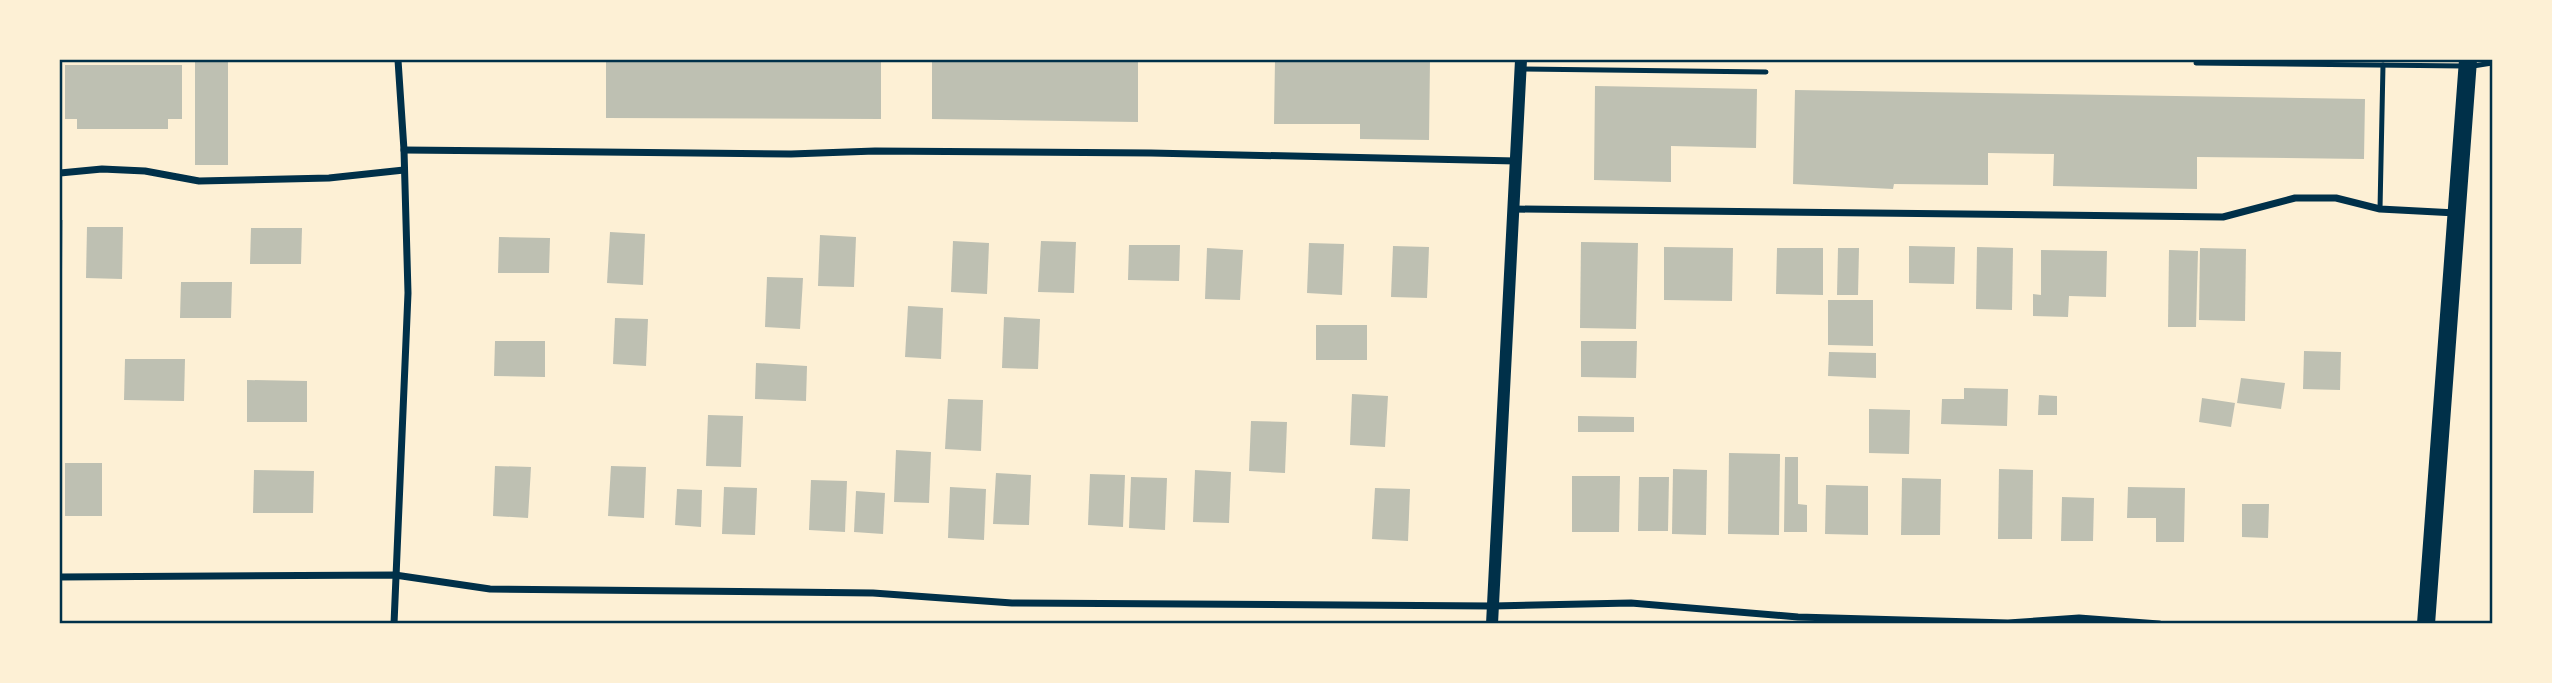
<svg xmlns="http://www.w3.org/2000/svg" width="2552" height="683" font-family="'Roboto Condensed',sans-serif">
<rect width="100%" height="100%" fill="#fdf0d5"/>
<!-- building -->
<g fill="#bec0b2">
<rect x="195" y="60" width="33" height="105"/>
<path d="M606,60H881V119L606,118Z"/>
<path d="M932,60H1138V122L932,119Z"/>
<path d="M1275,60H1430L1429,140L1360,139V124H1274Z"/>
<path d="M65,65H182V119H168V129H77V119H65Z"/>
<path d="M1595,86L1757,89L1756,148L1671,146V182L1594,180Z"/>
<path d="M1795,90L2365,99L2364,159L2197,157V189L2053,186L2054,154L1988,153V185L1894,184L1893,189L1793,184Z"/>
<path d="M60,220H63L62,271H60Z"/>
<path d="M87,227H123L122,279L86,278Z"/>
<path d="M251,228H302L301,264H250Z"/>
<path d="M610,232L645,234L643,285L607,283Z"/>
<path d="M820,235L856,237L854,287L818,286Z"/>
<path d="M499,237L550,238L549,273H498Z"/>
<path d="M953,241L989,243L987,294L951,292Z"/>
<path d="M1041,241L1076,242L1074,293L1038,292Z"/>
<path d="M1581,242L1638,243L1636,329L1580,328Z"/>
<path d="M1309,243L1344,244L1342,295L1307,293Z"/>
<path d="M1129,245H1180L1179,281L1128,280Z"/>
<path d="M1393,246L1429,247L1427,298L1391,297Z"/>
<path d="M1909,246L1955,247L1954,284L1909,283Z"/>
<path d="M1664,247L1733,248L1732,301L1664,300Z"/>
<path d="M1977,247L2013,248L2012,310L1976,309Z"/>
<path d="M1207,248L1243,250L1240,300L1205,299Z"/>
<path d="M1777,248H1823V295L1776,294Z"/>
<path d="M1838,248H1859L1858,295H1837Z"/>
<path d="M2200,248L2246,249L2245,321L2199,320Z"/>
<path d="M2041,250L2107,251L2106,297L2069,296L2068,317L2033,316V294L2041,295Z"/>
<path d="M2169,250L2198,251L2196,327H2168Z"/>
<path d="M767,277L803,278L800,329L765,327Z"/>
<path d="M181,282H232L231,318H180Z"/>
<path d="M1828,300H1873V346L1828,345Z"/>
<path d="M908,306L943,308L941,359L905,357Z"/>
<path d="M1004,317L1040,319L1038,369L1002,368Z"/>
<path d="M615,318L648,319L646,366L613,364Z"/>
<rect x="1316" y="325" width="51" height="35"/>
<path d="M495,341H545V377L494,376Z"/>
<path d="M1581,341H1637L1636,378L1581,377Z"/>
<path d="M2304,351L2341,352L2340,390L2303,389Z"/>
<path d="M1829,352L1876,353V378L1828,376Z"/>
<path d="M125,359H185L184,401L124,400Z"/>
<path d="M756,363L807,366L806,401L755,399Z"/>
<path d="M2241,378L2285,383L2281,409L2237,403Z"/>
<path d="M247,380L307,381V422H247Z"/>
<path d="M1964,388L2008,389L2007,426L1941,424L1942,399H1964Z"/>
<path d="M1352,394L1388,396L1385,447L1350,445Z"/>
<path d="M2039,395L2057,396V415H2038Z"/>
<path d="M2202,398L2235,403L2231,427L2199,422Z"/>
<path d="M948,399L983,400L981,451L945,449Z"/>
<path d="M1869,409L1910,410L1909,454L1869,453Z"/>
<path d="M708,415L743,416L741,467L706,466Z"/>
<path d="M1578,416L1634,417V432H1578Z"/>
<path d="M1251,421L1287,422L1285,473L1249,471Z"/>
<path d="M896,450L931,452L929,503L894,502Z"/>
<path d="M1729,453L1780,454L1779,535L1728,534Z"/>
<path d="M1785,457H1798V504L1807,505V532H1784Z"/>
<rect x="65" y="463" width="37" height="53"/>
<path d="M495,466L531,467L528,518L493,516Z"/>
<path d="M611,466L646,467L644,518L608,516Z"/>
<path d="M1673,469L1707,470L1706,535L1672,534Z"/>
<path d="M1999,469L2033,470L2032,539H1998Z"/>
<path d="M254,470L314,471L313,513H253Z"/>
<path d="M1195,470L1231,472L1229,523L1193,522Z"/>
<path d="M996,473L1031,475L1029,525L993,524Z"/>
<path d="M1090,474L1125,475L1123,527L1088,525Z"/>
<path d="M1572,476H1620L1619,532H1572Z"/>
<path d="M1131,477L1167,478L1165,530L1129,528Z"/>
<path d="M1639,477H1669L1668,531H1638Z"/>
<path d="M1902,478L1941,479L1940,535H1901Z"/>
<path d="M811,480L847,481L845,532L809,530Z"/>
<path d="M1826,485L1868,486V535L1825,534Z"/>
<path d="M724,487L757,488L755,535L722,534Z"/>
<path d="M950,487L986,489L984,540L948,538Z"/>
<path d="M2128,487L2185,488L2184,542H2156V518H2127Z"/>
<path d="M1375,488L1410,489L1408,541L1372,539Z"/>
<path d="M677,489L702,490L701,527L675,525Z"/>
<path d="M856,491L885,493L883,534L854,532Z"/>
<path d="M2062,497L2094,498L2093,541H2061Z"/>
<path d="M2242,504H2269L2268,538L2242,537Z"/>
</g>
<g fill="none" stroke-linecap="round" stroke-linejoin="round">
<!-- service -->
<g stroke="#003049" stroke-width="5">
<path d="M2196,63L2463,66"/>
<path d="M2473,66L2492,63"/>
<path d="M1521,69L1766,72"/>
<path d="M2380,209L2383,65"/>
</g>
<!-- minor -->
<g stroke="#003049" stroke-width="7">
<path d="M404,150L791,154L875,151L1151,153L1516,161"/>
<path d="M60,173L102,169L145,171L199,181L329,178L404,170"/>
<path d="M1513,209L2223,217L2295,198H2336L2380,209L2456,213"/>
<path d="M60,577L395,575L490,589L873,593L1012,603L1493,606L1631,603L1798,617L2008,623L2079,618L2159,624"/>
<path d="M394,624L408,293L404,150L398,60"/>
</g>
<!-- tertiary -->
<path stroke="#003049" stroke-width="12" d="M1492,624L1521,60"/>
<!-- primary -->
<path stroke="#003049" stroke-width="18" d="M2426,624L2468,60"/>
</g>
<!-- border -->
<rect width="2552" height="683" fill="none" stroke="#fdf0d5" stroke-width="122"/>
<rect x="61" y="61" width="2430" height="561" fill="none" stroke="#003049" stroke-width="2.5"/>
</svg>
